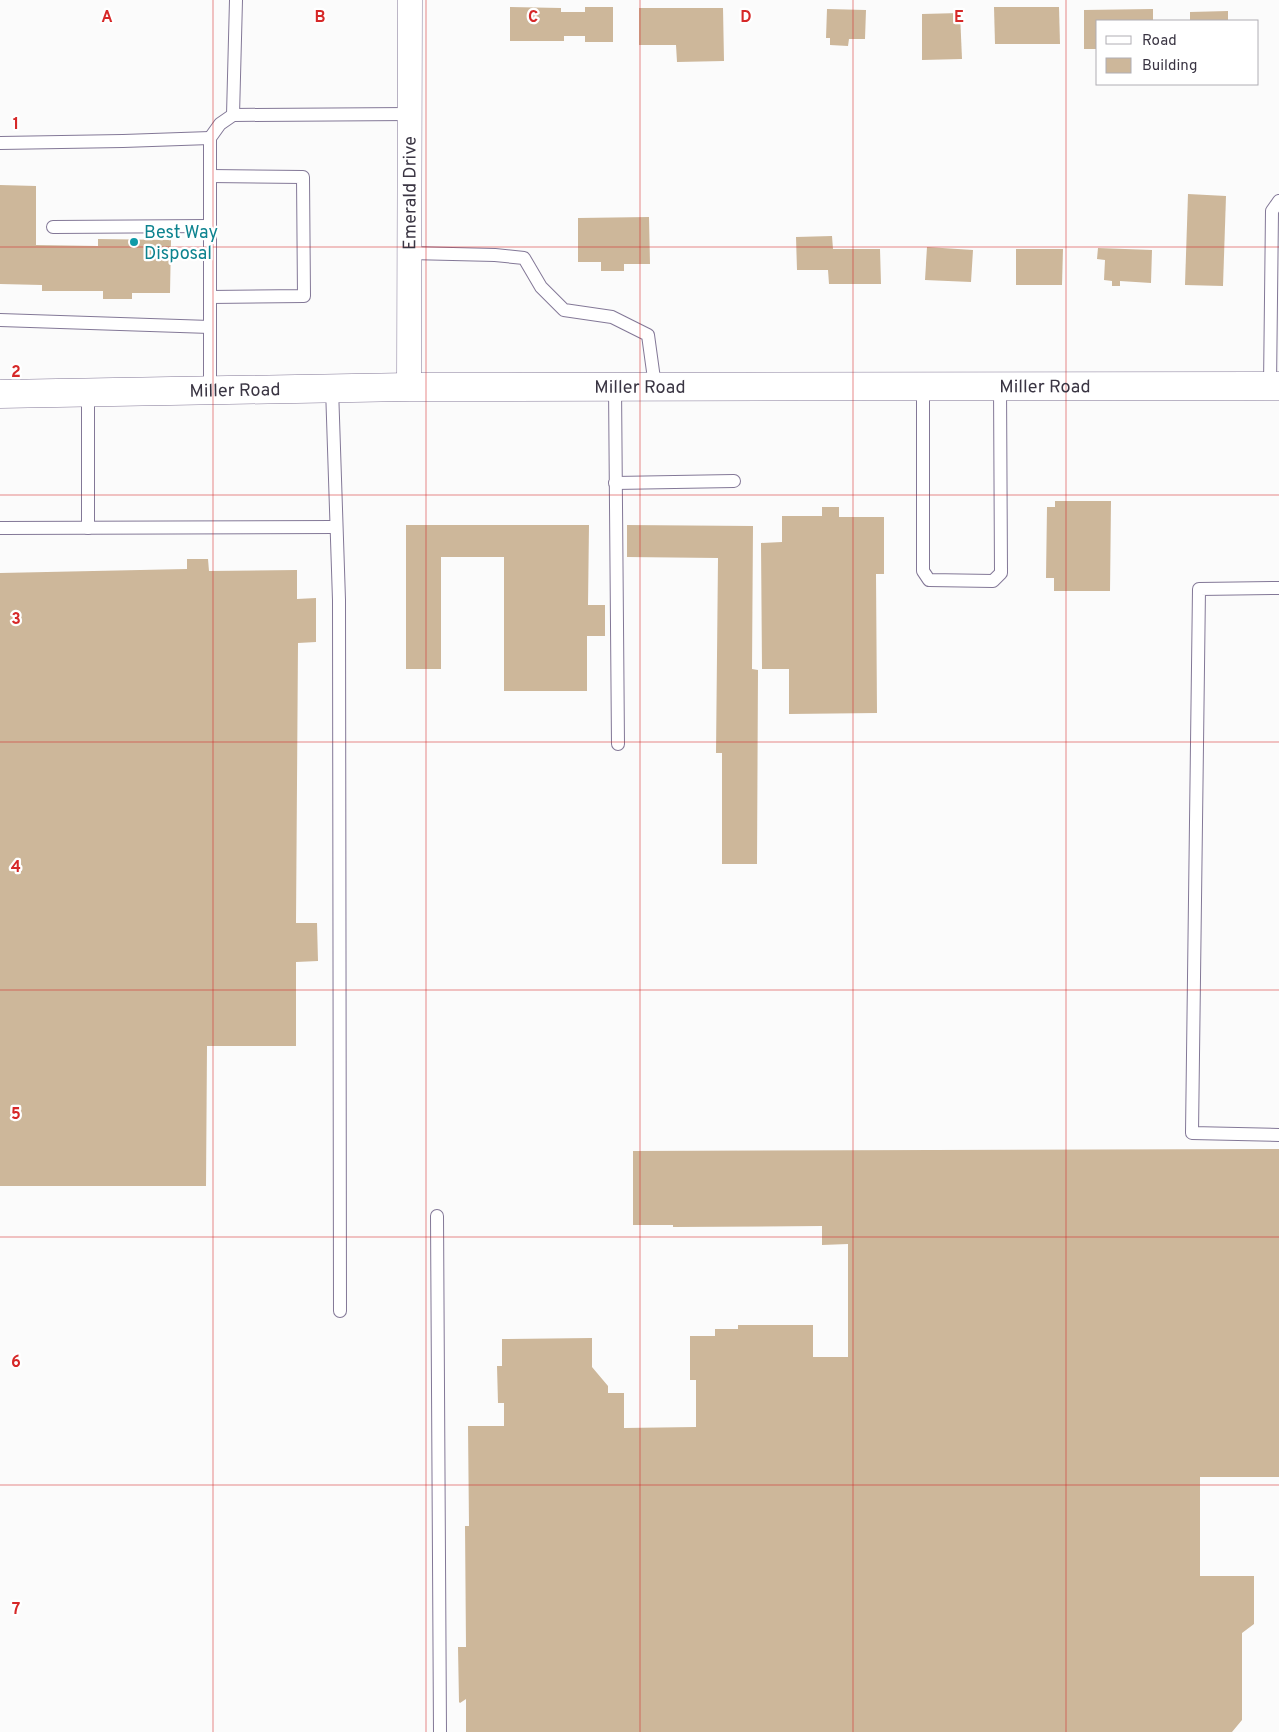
<svg xmlns="http://www.w3.org/2000/svg" width="1279" height="1732" font-family="Overpass,sans-serif">
<rect width="100%" height="100%" fill="#fbfbfb"/>
<!-- building -->
<g fill="#cdb79a">
<path d="M510,7L561,8V12H585V7H613V42H585V36H564V41H510Z"/>
<path d="M994,7H1059L1060,44H995Z"/>
<path d="M639,8H723L724,61L677,62L676,45H639Z"/>
<path d="M827,9L866,10L865,39H849L848,46L830,45V38H826Z"/>
<path d="M1153,9V21H1098V49H1084V10Z"/>
<path d="M1228,11V21H1190V12Z"/>
<path d="M960,13L962,59L922,60V14Z"/>
<path d="M0,185L36,186V245L98,246V239L171,240L170,293H132V299H103V291H42V285L0,284Z"/>
<path d="M1188,194L1226,196L1223,286L1185,285Z"/>
<path d="M649,217L650,264H624V271H601V262H578V218Z"/>
<path d="M832,236L833,249H880L881,284H829L828,270H797L796,237Z"/>
<path d="M927,247L973,250L971,282L925,280Z"/>
<path d="M1098,248L1152,250L1151,283L1120,281V286H1112V281L1104,280L1105,260L1097,259Z"/>
<path d="M1016,249H1063L1062,285H1016Z"/>
<path d="M1055,501H1111L1110,591H1054V578H1046L1047,507H1055Z"/>
<path d="M822,507H839V517H884V574H876L877,713L789,714V669H762L761,543L782,542V516H822Z"/>
<path d="M406,525H589L588,605H605V636H587V691H504V557H441V669H406Z"/>
<path d="M627,525L753,526L752,669L758,670L757,864H722V753H716L718,558L627,557Z"/>
<path d="M187,559H208L209,571L297,570V599L316,598V642L298,643L296,923H317L318,961L296,962V1046H207L206,1186H0V573L187,569Z"/>
<path d="M1279,1149V1477H1200V1576H1254V1624L1242,1633V1720L1232,1732H466V1699L460,1703L459,1702L458,1647H466L465,1526H469L468,1426H504V1403H498L497,1366H502V1339L592,1338V1367L608,1386V1393H624V1428L696,1427V1380H690V1336H715V1329H738V1325H813V1357H848V1244L822,1245V1226L673,1227V1225H633V1151Z"/>
</g>
<g fill="none" stroke-linecap="round" stroke-linejoin="round">
<defs>
<g id="lane">
<path d="M233,115L236,0"/>
<path d="M0,143L123,141L210,138"/>
<path d="M210,176L303,177L304,296L210,297"/>
<path d="M53,227L210,226"/>
<path d="M410,253L495,255L524,258L541,287L564,310L612,317L648,335L655,386"/>
<path d="M0,320L210,327"/>
<path d="M615,386L618,744"/>
<path d="M923,386V571L929,580L993,581L1001,573L1000,386"/>
<path d="M1270,386L1272,211L1279,201"/>
<path d="M332,388L339,600L340,1311"/>
<path d="M210,390V138L220,124L233,115L410,114"/>
<path d="M88,392V528"/>
<path d="M615,483L734,481"/>
<path d="M0,528L336,527"/>
<path d="M1279,588L1199,589L1192,1133L1279,1135"/>
<path d="M437,1216L440,1732"/>
</g>
<g id="street">
<path id="s1" d="M409,387L410,0"/>
</g>
<g id="secondary">
<path id="s2" d="M0,394L409,387L1279,386"/>
</g>
</defs>
<!-- lane casing -->
<use href="#lane" stroke="#837897" stroke-width="14"/>
<!-- street casing -->
<use href="#street" stroke="#837897" stroke-width="25"/>
<!-- secondary casing -->
<use href="#secondary" stroke="#837897" stroke-width="29"/>
<!-- lane -->
<use href="#lane" stroke="#fff" stroke-width="12"/>
<!-- street -->
<use href="#street" stroke="#fff" stroke-width="24"/>
<!-- secondary -->
<use href="#secondary" stroke="#fff" stroke-width="28"/>
</g>
<!-- grid -->
<path fill="none" stroke="#d62828" stroke-width="1" stroke-opacity="0.55" d="M213,0V1732M426,0V1732M640,0V1732M853,0V1732M1066,0V1732M0,247H1279M0,495H1279M0,742H1279M0,990H1279M0,1237H1279M0,1485H1279"/>
<!-- markers -->
<circle fill="#0f9aa8" stroke="#fff" stroke-width="2" cx="134" cy="242" r="5"/>
<g text-anchor="middle" stroke-width="4.5" stroke-linejoin="round" paint-order="stroke">
<!-- street labels -->
<g font-size="18" fill="#3a3543" stroke="#fff">
<text dy="6" stroke="none"><textPath href="#s1" startOffset="194">Emerald Drive</textPath></text>
<text dy="6" stroke="none"><textPath href="#s2" startOffset="640">Miller Road</textPath></text>
<text dy="6" stroke="none"><textPath href="#s2" startOffset="1045">Miller Road</textPath></text>
<text dy="6" stroke="none"><textPath href="#s2" startOffset="235">Miller Road</textPath></text>
</g>
<!-- culture labels -->
<g font-size="18" fill="#0d838f" stroke="#fff" text-anchor="start">
<text x="144" y="238">Best Way<tspan x="144" dy="21">Disposal</tspan></text>
</g>
</g>
<g font-size="16" text-anchor="middle" font-weight="bold" fill="#d62828" stroke="#fff" stroke-width="4.5" stroke-linejoin="round" paint-order="stroke">
<text x="107" y="22">A</text>
<text x="320" y="22">B</text>
<text x="533" y="22">C</text>
<text x="746" y="22">D</text>
<text x="959" y="22">E</text>
<text x="16" y="129">1</text>
<text x="16" y="377">2</text>
<text x="16" y="624">3</text>
<text x="16" y="872">4</text>
<text x="16" y="1119">5</text>
<text x="16" y="1367">6</text>
<text x="16" y="1614">7</text>
</g>
<!-- legend -->
<rect x="1096" y="20" width="162" height="65" fill="#ffffff" stroke="#b0aeb4"/>
<rect x="1106" y="36" width="25" height="8" fill="#ffffff" stroke="#b0aeb4"/>
<text x="1142" y="45" font-size="15" fill="#3a3543">Road</text>
<rect x="1106" y="58" width="25" height="15" fill="#cdb79a" stroke="#b0aeb4"/>
<text x="1142" y="70" font-size="15" fill="#3a3543">Building</text>
</svg>
